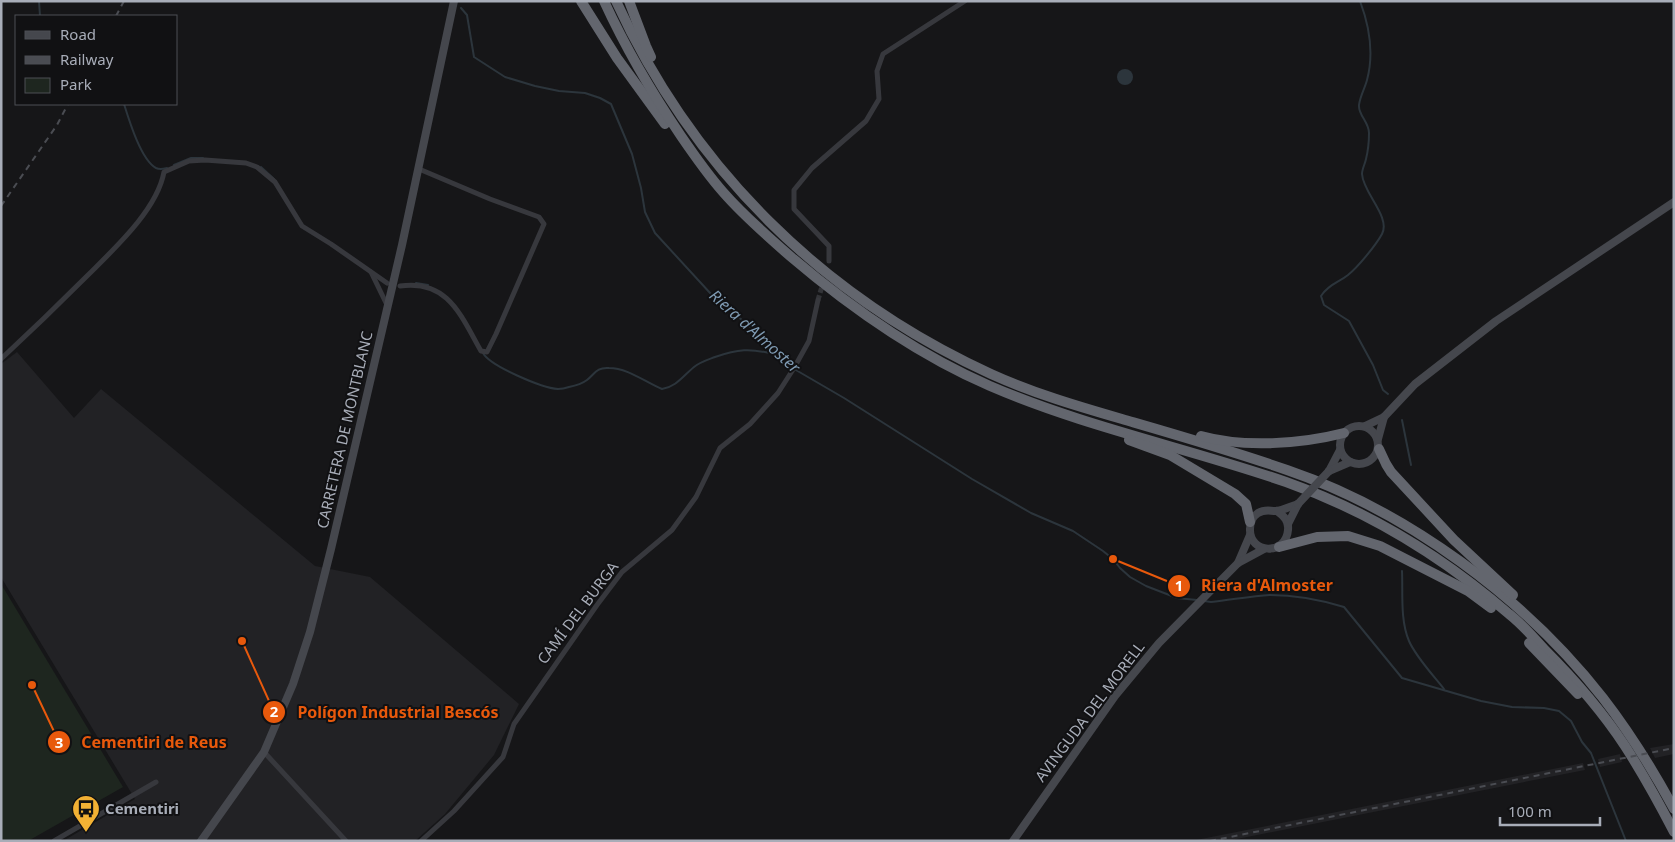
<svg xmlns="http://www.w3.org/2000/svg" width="1675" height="842" font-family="'Noto Sans',sans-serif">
<rect width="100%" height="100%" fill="#161618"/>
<!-- built -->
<g fill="#222225">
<path d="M17,352L74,418L101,389L315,566L370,577L519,704L494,755L445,814L415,841H63L135,799L1,577V364Z"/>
<path d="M1674,744V754L1655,758L1650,748Z"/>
<path d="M1620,754L1622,762L1600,767L1598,759Z"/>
<path d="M1583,763L1585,770L1227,841H1191Z"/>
</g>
<!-- green -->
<path fill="#1e261f" d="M1,584L123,787L28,841H1Z"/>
<!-- water -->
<circle fill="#2c353c" cx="1125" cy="77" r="8"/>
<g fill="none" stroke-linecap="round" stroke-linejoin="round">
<!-- stream -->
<g stroke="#2c353c" stroke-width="2">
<path d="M39,1L40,16"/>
<path d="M1360,1C1369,25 1374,54 1367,80C1365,88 1360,96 1359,105C1358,115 1369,122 1369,133C1369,142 1368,151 1366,159C1365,164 1362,169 1362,174C1363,193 1391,217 1382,234C1376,245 1358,267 1348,275C1338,283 1329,284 1321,296L1324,305L1349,321L1373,365L1383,390L1388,394"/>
<path d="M461,8L467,15L474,57L505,77L535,86L559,91L585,93L600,98L611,104L632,154L641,188L645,212L655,233L711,294L755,331L774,354L789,366L844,398L972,479L1031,513L1073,531L1103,551L1113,559L1120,568L1130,577L1146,586L1177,598L1197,600"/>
<path d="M124,104C129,120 141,160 156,168C160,170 163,169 167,168"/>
<path d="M174,165L191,158H203"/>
<path d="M261,167L274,179"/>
<path d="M416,283L428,285"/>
<path d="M483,353C490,366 542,388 558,389C561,389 566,388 569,387C574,386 583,383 587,380C595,374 596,367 609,368C628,368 645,382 662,389C676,387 683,376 694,367C700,362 707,360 715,357C738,349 750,348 773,354"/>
<path d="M1402,420L1411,465"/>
<path d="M1402,571C1403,593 1400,620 1409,641C1416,657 1433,675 1444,689"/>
<path d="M1204,601L1211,602C1231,600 1251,596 1270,595C1294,595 1321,600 1344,607L1402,678L1481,701L1512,707L1544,708L1559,711L1571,721L1582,742L1591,753L1626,841"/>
</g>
<!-- street-tunnel -->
<path stroke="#333438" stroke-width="5" stroke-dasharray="5 2.5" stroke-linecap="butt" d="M818,300L823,283"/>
<!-- street -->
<g stroke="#37383d" stroke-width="5">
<path d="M829,261V246L794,209V190L812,168L866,121L879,99L877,71L883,54L965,1"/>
<path d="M371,272L388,307"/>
<path d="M400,286C448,279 461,316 481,351L487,352L496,334L544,224L539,217L490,199L419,169"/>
<path d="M1,359C30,332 59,304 87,276C114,249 157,210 164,172L189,161L205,160L246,163L257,167L275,182L302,226L331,244L387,283"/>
<path d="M264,752L346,841"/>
<path d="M54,841L156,782"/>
<path d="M421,841L454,811L503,757L514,724L597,605L622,572L672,530L696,497L720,448L750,424L778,393L794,368L809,341L818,300"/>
</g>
<!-- secondary -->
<g stroke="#45474d" stroke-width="8">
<circle cx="1359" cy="445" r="19"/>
<path d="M1365,426L1384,417L1415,384L1496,321L1674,202"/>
<path d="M1378,439L1384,417"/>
<path d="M1329,471L1340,450"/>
<path d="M1329,471L1350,462"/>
<path d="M1277,511C1284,516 1289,521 1288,530C1286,556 1249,554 1250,529C1250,522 1252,517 1258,513C1265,509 1269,511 1276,511C1283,510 1291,506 1298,504"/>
<path d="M1288,524L1298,504"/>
<path d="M1238,563L1250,535"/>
<path d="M201,841L264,752L293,684L310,632L331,549L402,245L454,1"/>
<path d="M1013,841L1115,696L1159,643L1238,563L1264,549"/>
</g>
<!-- highway -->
<g stroke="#63666e" stroke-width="10">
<path d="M581,1L617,58L665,124"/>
<path d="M604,1C626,49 652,93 681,136C694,155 708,175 723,192C743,215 767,236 790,256C851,308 916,354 990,386C1085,427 1188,448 1286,482C1368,511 1443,557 1509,614C1522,624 1533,637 1544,649C1574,679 1602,711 1625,746C1643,774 1659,803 1674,832"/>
<path d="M616,1C693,169 823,297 991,374C1033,393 1077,406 1122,419C1177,435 1233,451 1287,470C1407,511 1525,598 1603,698C1630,733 1653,770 1674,809"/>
<path d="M629,1L646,46L651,57"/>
<path d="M1201,436C1244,448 1301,444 1344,433"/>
<path d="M1129,440L1170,455L1235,494L1246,504L1250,522"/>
<path d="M1379,449L1386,464L1391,472L1454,540L1513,595"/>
<path d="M1279,547L1317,537L1348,536L1380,546L1468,591L1491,608"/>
<path d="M1529,643L1578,694"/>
</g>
<!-- rail -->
<g stroke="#4a4c52" stroke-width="2" stroke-dasharray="6 5" stroke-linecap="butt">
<path d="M116,16L124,1"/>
<path d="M1,206L57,125L68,104"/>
<path d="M1210,841L1674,748"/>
</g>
<!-- secondary-bridge -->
<path stroke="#45474d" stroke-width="8" d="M1298,504L1329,471"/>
</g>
<!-- icons -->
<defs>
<symbol id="bus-pin" viewBox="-11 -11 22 30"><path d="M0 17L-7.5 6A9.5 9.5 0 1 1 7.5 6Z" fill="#f2b134" stroke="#111113"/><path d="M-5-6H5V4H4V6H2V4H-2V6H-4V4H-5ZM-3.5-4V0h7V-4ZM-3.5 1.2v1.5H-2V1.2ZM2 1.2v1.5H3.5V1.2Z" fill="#111"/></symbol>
</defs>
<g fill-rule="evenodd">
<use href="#bus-pin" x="70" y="793" width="32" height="43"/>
</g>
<g text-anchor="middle" stroke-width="4" stroke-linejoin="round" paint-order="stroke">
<!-- street labels -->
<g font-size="15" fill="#a8adb8" stroke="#111113">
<text transform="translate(345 430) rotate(-77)" y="5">CARRETERA DE MONTBLANC</text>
<text transform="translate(578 613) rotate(-53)" y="5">CAMÍ DEL BURGA</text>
<text transform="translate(1090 712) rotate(-53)" y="5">AVINGUDA DEL MORELL</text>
</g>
<!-- poi labels -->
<g font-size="15" font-weight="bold" fill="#a8adb8" stroke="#111113" text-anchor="start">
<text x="105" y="814">Cementiri</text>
</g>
<!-- water labels -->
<g font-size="16" font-style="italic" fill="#7f9bb3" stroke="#111113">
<text transform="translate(755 331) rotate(42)" y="6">Riera d'Almoster</text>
</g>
</g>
<!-- callouts -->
<path fill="none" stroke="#e8590c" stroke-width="2" d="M1113 559L1179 586M242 641L274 712M32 685L59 742"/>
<g fill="#e8590c" stroke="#111113" stroke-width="2">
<circle cx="1113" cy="559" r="5"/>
<circle cx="242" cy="641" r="5"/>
<circle cx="32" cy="685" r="5"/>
<circle cx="1179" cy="586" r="12"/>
<circle cx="274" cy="712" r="12"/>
<circle cx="59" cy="742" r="12"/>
</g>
<g font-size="15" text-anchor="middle" font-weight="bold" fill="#fff">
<text x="1179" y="591">1</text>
<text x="274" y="717">2</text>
<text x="59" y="748">3</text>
</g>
<g font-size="16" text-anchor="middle" font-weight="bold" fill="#e8590c" stroke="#111113" stroke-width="4" stroke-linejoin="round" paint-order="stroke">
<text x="1267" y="591">Riera d'Almoster</text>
<text x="398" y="718">Polígon Industrial Bescós</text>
<text x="154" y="748">Cementiri de Reus</text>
</g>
<!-- border -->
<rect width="1675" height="842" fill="none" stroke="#a8adb8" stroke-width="5"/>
<!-- legend -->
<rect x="15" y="15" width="162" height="90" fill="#111113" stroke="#4d4f55"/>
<rect x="25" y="31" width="25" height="8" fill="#45474d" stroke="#4d4f55"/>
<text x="60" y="40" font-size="15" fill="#a8adb8">Road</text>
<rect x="25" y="56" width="25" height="8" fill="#4a4c52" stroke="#4d4f55"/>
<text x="60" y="65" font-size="15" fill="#a8adb8">Railway</text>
<rect x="25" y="78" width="25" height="15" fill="#1e261f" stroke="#4d4f55"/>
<text x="60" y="90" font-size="15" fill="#a8adb8">Park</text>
<!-- scale -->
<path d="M1500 817v8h100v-8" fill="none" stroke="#a8adb8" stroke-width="2.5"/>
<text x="1508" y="817" font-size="15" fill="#a8adb8" stroke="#111113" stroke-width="4" paint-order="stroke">100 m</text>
</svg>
